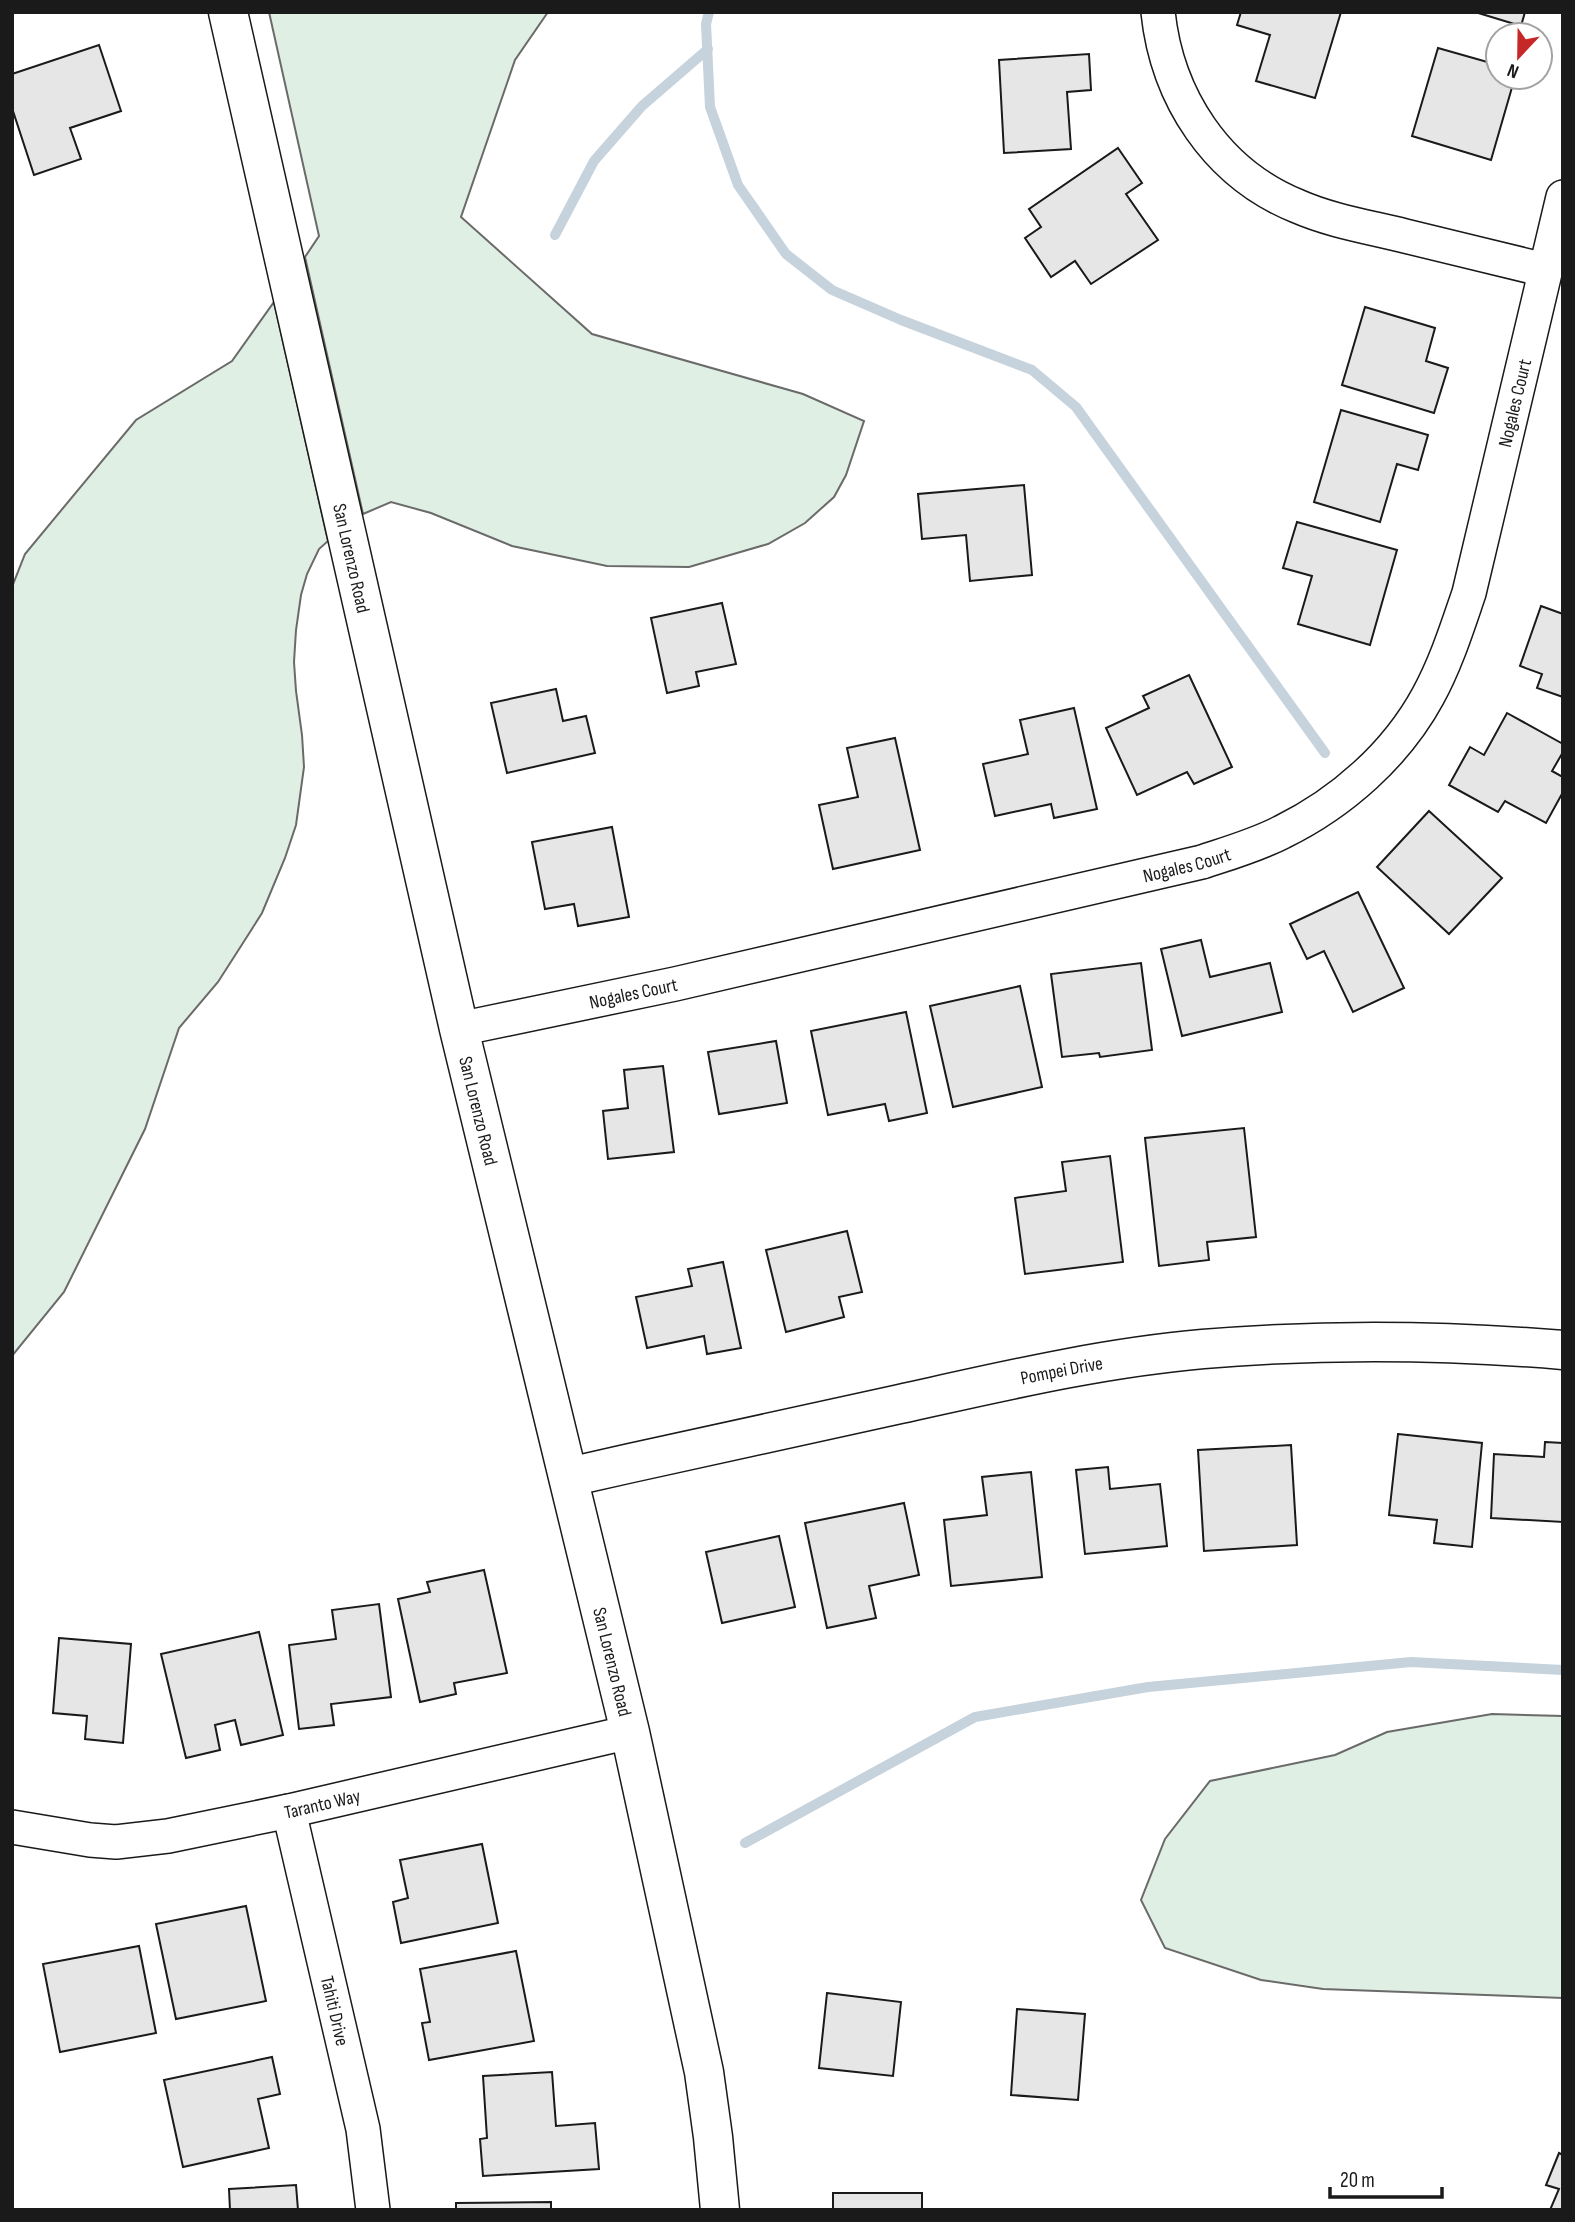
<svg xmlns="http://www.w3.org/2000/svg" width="1575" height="2222" font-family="'Sofia Sans Condensed',sans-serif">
<rect width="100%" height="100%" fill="#fff"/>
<!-- green -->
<g fill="#e0efe3" stroke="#6a6a6a" stroke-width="2">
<path d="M269,12H548L515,60L461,217L592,334L803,394L864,421L846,475L834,497L805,523L768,544L689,567L607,566L512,546L431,513L391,502L363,514L305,257L319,236Z"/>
<path d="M274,302L328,541L319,549L307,574L301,595L296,630L294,662L296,691L302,735L304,767L296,825L285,858L262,913L250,932L218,982L179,1028L145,1129L64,1292L12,1356V587L25,554L136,420L232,361Z"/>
<path d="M1492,1714L1563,1716V1998L1323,1989L1261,1980L1165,1948L1141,1900L1165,1839L1210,1781L1335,1755L1387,1732Z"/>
</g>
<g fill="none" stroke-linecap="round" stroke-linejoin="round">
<!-- stream -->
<g stroke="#c6d2dc" stroke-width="10">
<path d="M709,12L706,24L710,107L738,185L786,254L832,290L901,320L1032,370L1076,407L1325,753"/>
<path d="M555,235L594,161L642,106L708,49"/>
<path d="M745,1843L975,1717L1148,1687L1411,1662L1563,1670"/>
</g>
</g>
<!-- building -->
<g fill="#e6e6e6" stroke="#1a1a1a" stroke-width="2">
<path d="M1241,12H1341L1315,98L1256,81L1270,35L1237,25Z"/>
<path d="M1475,12H1525L1521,26Z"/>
<path d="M99,45L121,111L70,128L81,159L34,175L12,108V74Z"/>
<path d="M1438,48L1498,65V77H1515L1491,160L1412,136Z"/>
<path d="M1089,54L1091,90L1067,92L1071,149L1004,153L999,60Z"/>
<path d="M1118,148L1142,183L1126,194L1158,240L1091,284L1075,261L1051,277L1025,238L1041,227L1029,209Z"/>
<path d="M1365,307L1435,328L1426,361L1448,368L1434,413L1342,385Z"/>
<path d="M1341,410L1428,435L1418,470L1397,464L1380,522L1314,502Z"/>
<path d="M1024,485L1032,575L970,581L966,535L922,539L918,494Z"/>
<path d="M1297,522L1397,550L1370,645L1298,624L1312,576L1283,568Z"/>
<path d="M722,603L736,664L696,672L699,686L667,693L651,618Z"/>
<path d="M1541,606L1563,614V697L1537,688L1542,674L1520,666Z"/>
<path d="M1189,675L1232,767L1194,784L1187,772L1137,795L1106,728L1149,708L1143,696Z"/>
<path d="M556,689L563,721L586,716L595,753L507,773L491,703Z"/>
<path d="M1074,708L1097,809L1054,818L1051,804L995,816L983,764L1028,754L1020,720Z"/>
<path d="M1507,713L1563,744V752L1552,771L1563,777V792L1546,823L1505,801L1498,812L1449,785L1470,747L1484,755Z"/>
<path d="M895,738L920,850L833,869L819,805L858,797L847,748Z"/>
<path d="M1429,811L1502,878L1449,934L1377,867Z"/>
<path d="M612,827L629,917L578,926L574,904L545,909L532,842Z"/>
<path d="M1358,892L1404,988L1353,1012L1324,951L1307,959L1290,924Z"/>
<path d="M1201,940L1210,977L1270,963L1282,1012L1182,1036L1161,949Z"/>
<path d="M1141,963L1152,1050L1100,1057L1099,1053L1062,1057L1051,974Z"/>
<path d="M1020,986L1042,1087L953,1107L930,1006Z"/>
<path d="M906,1012L927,1113L889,1121L885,1104L828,1115L811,1031Z"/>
<path d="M776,1041L787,1103L719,1114L708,1052Z"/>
<path d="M663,1066L674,1152L608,1159L603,1111L628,1108L624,1070Z"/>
<path d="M1244,1128L1256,1237L1207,1242L1209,1260L1159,1266L1145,1138Z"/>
<path d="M1110,1156L1123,1262L1025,1274L1015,1198L1066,1191L1062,1162Z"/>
<path d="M847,1231L862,1292L839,1297L844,1317L786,1332L766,1250Z"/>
<path d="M723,1262L741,1348L707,1354L704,1336L647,1348L636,1297L692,1286L688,1269Z"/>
<path d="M1398,1434L1482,1443L1472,1547L1434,1543L1437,1520L1389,1515Z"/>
<path d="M1545,1442L1563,1443V1522L1491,1518L1494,1454L1544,1457Z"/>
<path d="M1291,1445L1297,1545L1204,1551L1198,1450Z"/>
<path d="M1108,1467L1110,1489L1160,1484L1167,1546L1085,1554L1076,1470Z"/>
<path d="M1031,1472L1042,1577L951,1586L944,1520L987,1515L982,1477Z"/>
<path d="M904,1503L919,1575L869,1586L876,1618L827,1628L805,1523Z"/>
<path d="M779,1536L795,1607L722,1623L706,1552Z"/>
<path d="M484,1570L507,1673L454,1683L456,1694L420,1702L398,1599L430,1592L427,1582Z"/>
<path d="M379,1604L391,1697L331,1704L334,1725L299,1729L289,1645L336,1639L332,1610Z"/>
<path d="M259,1632L283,1735L241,1745L235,1720L215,1725L220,1750L186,1758L161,1654Z"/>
<path d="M59,1638L131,1644L123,1743L85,1739L87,1716L53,1713Z"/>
<path d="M482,1844L498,1923L401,1943L393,1902L408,1898L400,1860Z"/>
<path d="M246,1906L266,2001L176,2019L156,1924Z"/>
<path d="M139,1946L156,2033L60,2052L43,1964Z"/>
<path d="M516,1951L534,2041L429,2060L422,2023L430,2022L420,1969Z"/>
<path d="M827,1993L901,2002L893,2076L819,2068Z"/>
<path d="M1017,2009L1085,2014L1078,2100L1011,2095Z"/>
<path d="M272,2057L280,2094L258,2099L269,2148L183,2167L164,2080Z"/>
<path d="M552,2072L556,2126L595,2123L599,2169L483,2176L480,2139L487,2138L483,2076Z"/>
<path d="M1559,2153L1563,2155V2210H1550L1559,2189L1546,2185Z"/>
<path d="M296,2185L298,2210H230L229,2189Z"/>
<rect x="833" y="2193" width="89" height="17"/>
<path d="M551,2202V2210H456V2203Z"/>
</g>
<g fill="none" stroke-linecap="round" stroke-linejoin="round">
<defs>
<g id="street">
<path d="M1158,12C1167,97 1216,173 1297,206C1331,221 1369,227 1405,236C1452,247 1498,259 1545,270"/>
<path id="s1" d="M459,1029L675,984L1202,862C1229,853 1257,845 1282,832C1341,803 1396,755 1428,696C1446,663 1457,628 1469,593L1563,197"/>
<path id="s2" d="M289,1811L363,2129L373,2210"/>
<path id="s3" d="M12,1827L90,1840L116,1842L168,1836L289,1811L630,1732"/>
</g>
<g id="secondary">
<path id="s4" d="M228,12L459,1029L630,1732L704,2072L713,2137L720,2210"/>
<path id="s5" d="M569,1477C679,1452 789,1428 900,1404C1000,1382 1100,1358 1203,1349C1322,1339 1443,1340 1563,1350"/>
</g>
</defs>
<!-- street casing -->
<use href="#street" stroke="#1a1a1a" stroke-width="36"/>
<!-- secondary casing -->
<use href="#secondary" stroke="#1a1a1a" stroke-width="41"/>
<!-- street -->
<use href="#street" stroke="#fff" stroke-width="33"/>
<!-- secondary -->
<use href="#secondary" stroke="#fff" stroke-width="38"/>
</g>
<g text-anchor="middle" stroke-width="5" stroke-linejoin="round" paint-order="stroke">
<!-- street labels -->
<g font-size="19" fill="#1a1a1a" stroke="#fff">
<text dy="7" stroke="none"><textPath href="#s1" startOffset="1356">Nogales Court</textPath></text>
<text dy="7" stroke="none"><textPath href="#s4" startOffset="560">San Lorenzo Road</textPath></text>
<text dy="7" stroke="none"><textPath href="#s1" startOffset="746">Nogales Court</textPath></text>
<text dy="7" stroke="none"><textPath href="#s1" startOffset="178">Nogales Court</textPath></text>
<text dy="7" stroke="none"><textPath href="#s4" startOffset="1127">San Lorenzo Road</textPath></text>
<text dy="7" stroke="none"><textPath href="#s5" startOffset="504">Pompei Drive</textPath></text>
<text dy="7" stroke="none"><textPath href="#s4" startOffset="1694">San Lorenzo Road</textPath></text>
<text dy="7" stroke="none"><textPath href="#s3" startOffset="315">Taranto Way</textPath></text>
<text dy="7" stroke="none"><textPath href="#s2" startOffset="205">Tahiti Drive</textPath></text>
</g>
</g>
<!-- border -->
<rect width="1575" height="2222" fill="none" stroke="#1a1a1a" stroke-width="28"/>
<!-- north arrow -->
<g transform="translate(1519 56) rotate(202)"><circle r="33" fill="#ffffff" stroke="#a3a3a3" stroke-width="2"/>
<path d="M0-5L12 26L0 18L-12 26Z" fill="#c62828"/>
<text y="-10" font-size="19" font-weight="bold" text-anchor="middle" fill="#1a1a1a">N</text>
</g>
<!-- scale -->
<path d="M1330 2187v10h112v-10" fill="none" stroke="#1a1a1a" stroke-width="3.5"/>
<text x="1340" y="2187" font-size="21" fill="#1a1a1a" stroke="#ffffff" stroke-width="5" paint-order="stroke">20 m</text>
</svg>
